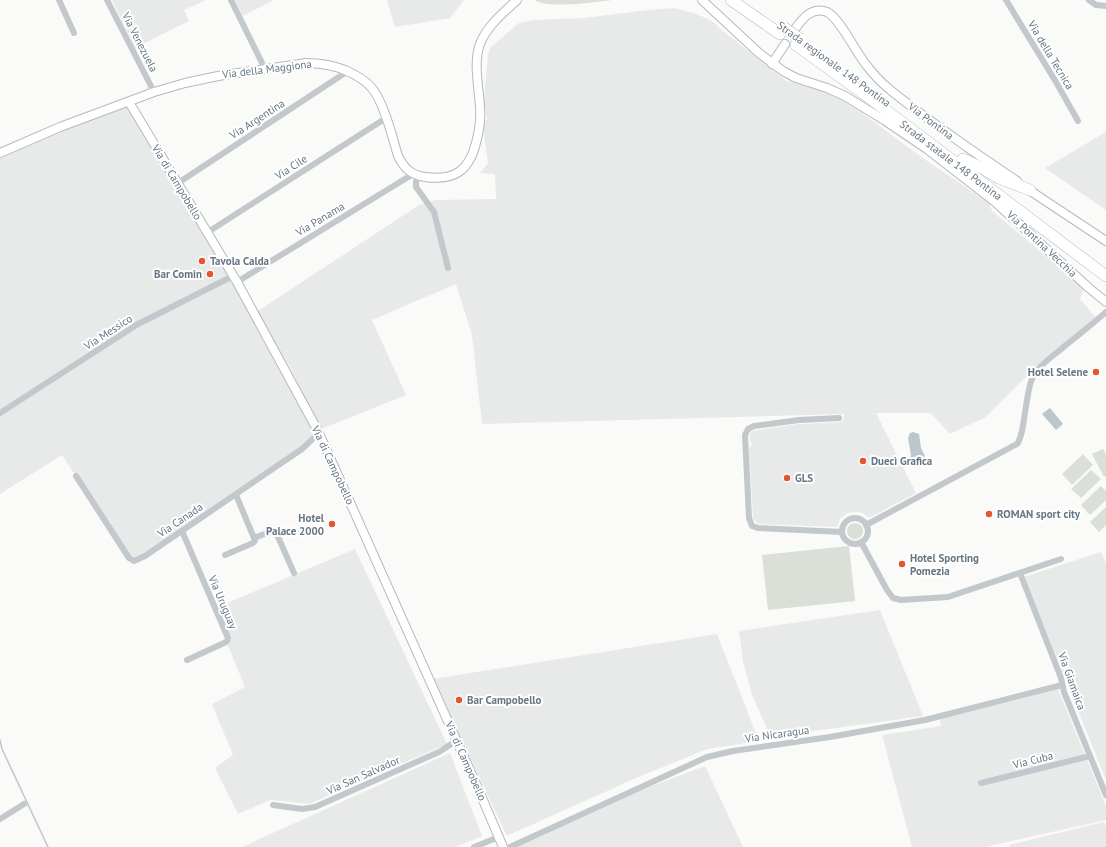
<svg xmlns="http://www.w3.org/2000/svg" width="1106" height="847" font-family="'PT Sans',sans-serif">
<rect width="100%" height="100%" fill="#fafaf8"/>
<!-- built -->
<g fill="#e8e9e9">
<path d="M112,0H206L184,10L189,21L135,48Z"/>
<path d="M235,0H274L243,16Z"/>
<path d="M387,0H464L450,18L395,27Z"/>
<path d="M674,8L697,14L715,23L718,27L785,80L834,95L862,113L920,156L989,203L992,211L1083,287V292L1080,299L1095,317L1028,375L986,417L950,434L931,413H876L916,493L869,518L864,514L859,512L847,513L840,519L837,527L758,524L753,519L749,449L752,445L749,436L752,431L798,424L843,422L844,414L482,424L472,335L456,284L372,320L406,395L319,430L291,369L255,313L419,205L436,200L496,199L495,174L480,173L488,163L482,121L487,120L484,100L488,54L491,47L519,23L534,20L584,18L648,10Z"/>
<path d="M129,102L319,433L314,439L145,556L131,560L62,455L0,494V153Z"/>
<path d="M1106,132V210L1045,168Z"/>
<path d="M355,549L447,744L309,804L270,800L238,814L215,768L233,755L212,704L245,687L213,609Z"/>
<path d="M1101,552L1106,563V780L1024,577Z"/>
<path d="M880,610L923,716L771,737L752,695L743,662L739,631Z"/>
<path d="M717,634L759,741L707,749L636,778L507,836L432,679Z"/>
<path d="M1058,689L1106,806V820L985,847H912L882,735L941,726L940,719Z"/>
<path d="M450,753L482,836L456,847H242Z"/>
<path d="M705,766L743,847H517L639,791Z"/>
<path d="M1104,822L1106,827V847H1011L1009,845Z"/>
</g>
<!-- green -->
<g fill="#dadfd7">
<path d="M535,0H612C598,2 545,9 535,0Z"/>
<path d="M1103,449L1106,454V476L1104,477L1092,454Z"/>
<path d="M1083,454L1093,465L1072,485L1062,474Z"/>
<path d="M1091,470L1101,479L1081,498L1071,489Z"/>
<path d="M1101,486L1106,491V500L1090,515L1081,505Z"/>
<path d="M1106,507V525L1099,532L1090,522Z"/>
<circle cx="855" cy="531" r="8"/>
<path d="M849,546L855,601L768,610L762,555Z"/>
</g>
<!-- water -->
<g fill="#bbc7cb">
<path d="M1050,408L1063,424L1056,430L1042,414Z"/>
<path d="M913,432L919,434L921,448L925,456L922,460L910,461L907,458H910L911,455L908,438L910,433Z"/>
</g>
<g fill="none" stroke-linecap="round" stroke-linejoin="round">
<!-- stream -->
<path stroke="#bbc7cb" stroke-width="1.5" d="M0,740L2,749L48,847"/>
<defs>
<g id="secondary">
<path d="M702,0L759,53L783,71L796,78L827,88L845,96L884,120L927,149L994,201L1089,288L1106,302"/>
<path d="M795,29C802,19 812,6 827,12C840,18 857,55 868,67C882,86 902,99 920,113C952,137 984,159 1017,181"/>
<path d="M772,64L785,44"/>
<path d="M129,102L237,282L319,433L480,793L503,847"/>
<path d="M0,153L60,127L154,92L185,83L218,76L306,63C320,63 332,65 345,70C354,74 364,79 371,87C384,102 392,136 398,156C404,168 411,175 425,177C454,181 469,171 476,143C479,132 481,119 480,107C479,88 473,62 480,44C486,27 504,12 517,0"/>
<path d="M1026,188L1106,241"/>
</g>
<g id="highway">
<path d="M731,0L780,34"/>
<path d="M796,45L875,102L1106,276"/>
<path d="M963,159L980,167L999,178L1030,190"/>
</g>
</defs>
<!-- secondary casing -->
<use href="#secondary" stroke="#b3babf" stroke-width="10"/>
<!-- highway casing -->
<use href="#highway" stroke="#b4b9bd" stroke-width="12"/>
<!-- street -->
<g stroke="#c3c8cc" stroke-width="6">
<path d="M59,0L74,33"/>
<path d="M107,0L154,92"/>
<path d="M231,0L265,69"/>
<path d="M1006,0L1056,82L1078,121"/>
<path d="M1089,0L1096,5L1106,6"/>
<path d="M418,176L416,182V187L434,212L448,268"/>
<path d="M178,183L348,71"/>
<path d="M208,232L386,118"/>
<path d="M237,282L413,174"/>
<path d="M0,413L138,324L233,276"/>
<path d="M839,418L799,420L754,426L748,429L745,435L749,518L752,526L758,528L842,532"/>
<path d="M76,476L129,558L134,561L145,556L302,449L319,433"/>
<path d="M236,495L254,538"/>
<circle cx="855" cy="531" r="13"/>
<path d="M866,525L1017,444C1025,435 1025,395 1032,379C1038,365 1055,355 1066,345C1080,334 1093,323 1106,312"/>
<path d="M182,531L228,638L227,641L224,643L187,660"/>
<path d="M861,542L887,590L893,598L901,600L948,597L1061,559"/>
<path d="M225,555L253,543L255,541L254,538L275,530L294,573"/>
<path d="M1020,573L1061,678L1064,692L1106,795"/>
<path d="M981,783L1090,756"/>
<path d="M273,805L302,809L315,807L439,752L456,741"/>
<path d="M0,819L24,804"/>
<path d="M474,847L499,837"/>
<path d="M510,847L707,757L733,751L830,737L925,720L1062,685"/>
</g>
<!-- secondary -->
<use href="#secondary" stroke="#fff" stroke-width="8"/>
<!-- highway -->
<use href="#highway" stroke="#fff" stroke-width="11"/>
<defs>
<path id="highway-bridge" d="M783,27L800,39"/>
</defs>
<!-- highway-bridge casing -->
<use href="#highway-bridge" stroke="#b4b9bd" stroke-width="12" stroke-linecap="butt"/>
<!-- highway-bridge -->
<use href="#highway-bridge" stroke="#fff" stroke-width="11"/>
</g>
<!-- markers -->
<g fill="#e4572e" stroke="#fff" stroke-width="1.5">
<circle cx="202" cy="261" r="4"/>
<circle cx="210" cy="274" r="4"/>
<circle cx="1096" cy="372" r="4"/>
<circle cx="863" cy="461" r="4"/>
<circle cx="787" cy="478" r="4"/>
<circle cx="989" cy="514" r="4"/>
<circle cx="332" cy="524" r="4"/>
<circle cx="902" cy="564" r="4"/>
<circle cx="459" cy="700" r="4"/>
</g>
<g text-anchor="middle" stroke-width="4" stroke-linejoin="round" paint-order="stroke">
<!-- street labels -->
<g font-size="11" fill="#657683" stroke="#fff">
<text transform="translate(140 42) rotate(63)" y="4">Via Venezuela</text>
<text transform="translate(1051 55) rotate(59)" y="4">Via della Tecnica</text>
<text transform="translate(834 64) rotate(36)" y="4">Strada regionale 148 Pontina</text>
<text transform="translate(267 69) rotate(-7)" y="4">Via della Maggiona</text>
<text transform="translate(257 119) rotate(-33)" y="4">Via Argentina</text>
<text transform="translate(931 121) rotate(37)" y="4">Via Pontina</text>
<text transform="translate(951 160) rotate(37)" y="4">Strada statale 148 Pontina</text>
<text transform="translate(291 167) rotate(-33)" y="4">Via Cile</text>
<text transform="translate(177 182) rotate(59)" y="4">Via di Campobello</text>
<text transform="translate(320 219) rotate(-31)" y="4">Via Panama</text>
<text transform="translate(1042 244) rotate(43)" y="4">Via Pontina Vecchia</text>
<text transform="translate(108 332) rotate(-33)" y="4">Via Messico</text>
<text transform="translate(333 465) rotate(65)" y="4">Via di Campobello</text>
<text transform="translate(180 520) rotate(-34)" y="4">Via Canada</text>
<text transform="translate(223 602) rotate(67)" y="4">Via Uruguay</text>
<text transform="translate(1072 681) rotate(70)" y="4">Via Giamaica</text>
<text transform="translate(777 734) rotate(-8)" y="4">Via Nicaragua</text>
<text transform="translate(1033 760) rotate(-14)" y="4">Via Cuba</text>
<text transform="translate(466 761) rotate(66)" y="4">Via di Campobello</text>
<text transform="translate(363 775) rotate(-24)" y="4">Via San Salvador</text>
</g>
<!-- poi labels -->
<g font-size="11" font-weight="bold" fill="#657683" stroke="#fff" text-anchor="start">
<text x="210" y="265">Tavola Calda</text>
<text x="202" y="278" text-anchor="end">Bar Comin</text>
<text x="1088" y="376" text-anchor="end">Hotel Selene</text>
<text x="871" y="465">Duecì Grafica</text>
<text x="795" y="482">GLS</text>
<text x="997" y="518">ROMAN sport city</text>
<text x="324" y="522" text-anchor="end">Hotel<tspan x="324" dy="13">Palace 2000</tspan></text>
<text x="910" y="562">Hotel Sporting<tspan x="910" dy="13">Pomezia</tspan></text>
<text x="467" y="704">Bar Campobello</text>
</g>
</g>
</svg>
